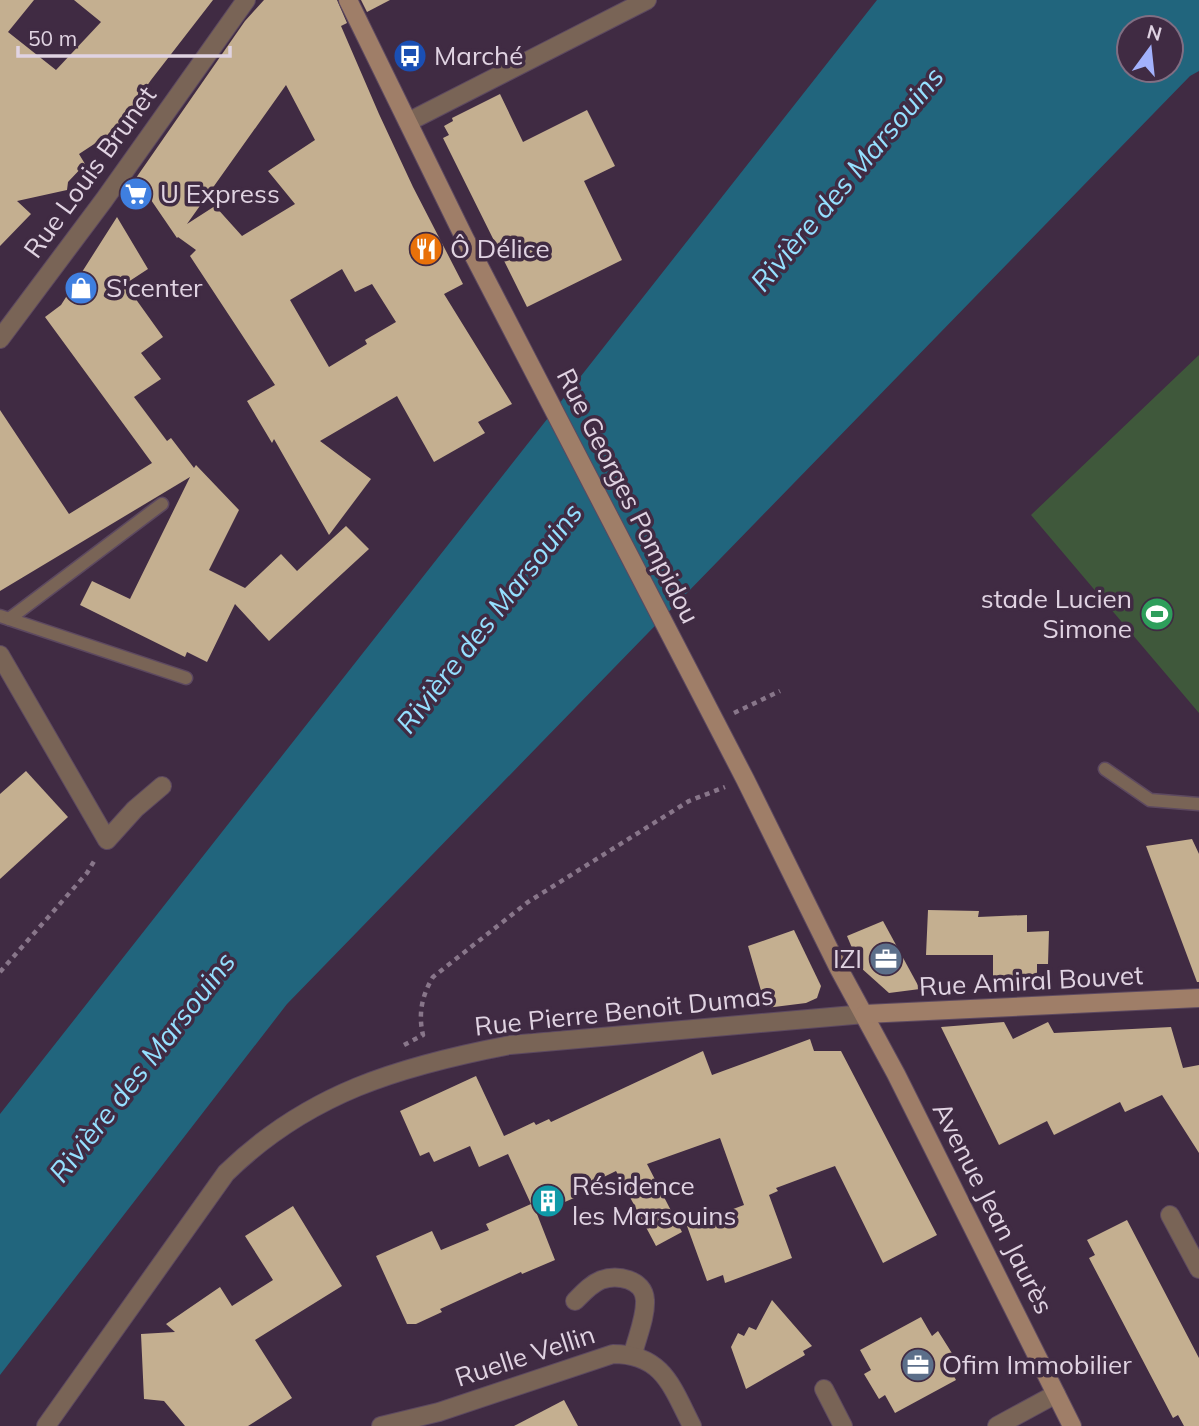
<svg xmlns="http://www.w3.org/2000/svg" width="1199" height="1426" font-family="Mulish,sans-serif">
<rect width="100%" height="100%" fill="#402b43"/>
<!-- green -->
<path fill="#3f583b" d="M1199,355V713L1031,515Z"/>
<!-- water -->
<path fill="#21657d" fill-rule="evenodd" d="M877,0H1199V71L1190,76L287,1004L0,1375V1114ZM1129,28H1171V70H1129Z"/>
<!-- building -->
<g fill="#c4af90" fill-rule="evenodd">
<path d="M0,0H34L8,32L56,70L101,22L74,0H213L151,80L117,129L79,154L85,164L68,182L67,190L17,201L31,214L0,246Z"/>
<path d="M264,0H337L347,23L341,26L379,114L413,187L463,284L444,294L512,404L478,422L485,433L434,462L397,396L320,441L371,479L329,535L274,439L272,443L247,401L275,385L190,256L196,250L178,237L177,238L136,178L245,21ZM286,85L315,140L268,171L295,204L242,236L215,206L187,224ZM342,269L355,292L372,284L396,322L365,340L367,344L329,367L290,300Z"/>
<path d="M361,0H390L367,12Z"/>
<path d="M500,94L523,142L587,110L615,166L584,181L622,260L527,307L443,138L449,135L444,126L453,121L452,118Z"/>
<path d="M117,217L148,269L125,284L163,337L141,353L161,379L134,397L167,441L171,438L194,468L196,465L239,510L209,570L245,588L281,554L297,571L346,526L369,549L269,641L235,604L207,662L187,652L185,657L80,605L92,581L130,599L190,477L0,591V410L69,514L152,463L45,317L61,305Z"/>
<path d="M26,771L68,817L0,879V794Z"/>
<path d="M1192,839L1199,854V982H1197L1146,846Z"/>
<path d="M928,910L979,911L978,917L1027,915V932L1049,931L1048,964H1037V980H993V955H926Z"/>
<path d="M883,921L920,989L889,993L860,967L847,936Z"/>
<path d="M794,930L821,986L817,998L806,1003L766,1008L748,946Z"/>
<path d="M1004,1022L1013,1039L1048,1022L1054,1033L1171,1027L1183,1068L1199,1065V1153L1162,1095L1125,1112L1120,1102L1054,1135L1047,1121L999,1145L941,1027Z"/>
<path d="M810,1039L814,1051H841L937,1235L883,1263L835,1166L776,1188L778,1191L769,1195L792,1258L725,1283L723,1275L707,1281L687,1226L744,1205L720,1138L647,1164L682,1232L656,1246L616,1171L571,1193L574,1198L537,1214L555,1260L522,1274L521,1272L440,1309L442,1312L416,1324H407L376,1256L432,1231L441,1250L489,1230L486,1224L531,1204L508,1154L479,1167L470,1146L434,1162L429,1152L420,1156L400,1111L476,1076L504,1136L534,1122L536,1125L549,1119L551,1122L703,1051L712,1075Z"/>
<path d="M293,1206L342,1286L255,1340L292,1398L248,1426H185L164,1401L144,1399L141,1334L175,1332L166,1324L220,1287L232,1306L273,1280L245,1236Z"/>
<path d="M1127,1220L1199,1358V1426H1184L1178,1415L1173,1418L1089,1258L1095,1255L1087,1240Z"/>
<path d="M772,1300L812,1346L803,1351L805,1355L746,1389L731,1347L738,1333L744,1336L749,1327L756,1330Z"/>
<path d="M921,1317L932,1336L938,1331L955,1358L947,1363L956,1380L895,1413L885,1395L879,1399L864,1374L871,1370L860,1350Z"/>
<path d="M564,1400L578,1426H514Z"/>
</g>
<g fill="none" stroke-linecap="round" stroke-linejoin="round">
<defs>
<g id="lane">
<path d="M0,616L186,678"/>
<path d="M9,619L162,504"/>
<path d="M1105,769L1150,800L1199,804"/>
</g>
<g id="street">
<path d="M408,122L647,0"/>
<path d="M0,339L104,200L246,0"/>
<path d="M0,655L107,840L135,809L162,786"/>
<path d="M1170,1215L1199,1269"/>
<path d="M575,1301C583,1293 591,1284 601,1280C617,1274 644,1279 645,1300C646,1317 637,1337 633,1354"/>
<path d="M824,1389L843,1426"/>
<path d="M46,1426L226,1173C308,1093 400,1066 510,1045L865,1014"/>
<path d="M381,1426L439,1412L613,1354C663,1354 672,1387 692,1426"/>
<path d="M997,1426L1056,1394"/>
</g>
<g id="secondary">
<path d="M348,0L464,237L745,779L839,969L896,1074L1072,1426"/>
<path d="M865,1014L1199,998"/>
</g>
</defs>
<!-- lane casing -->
<use href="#lane" stroke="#5d4960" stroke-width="15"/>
<!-- street casing -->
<use href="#street" stroke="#5d4960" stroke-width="20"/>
<!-- secondary casing -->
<use href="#secondary" stroke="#5d4960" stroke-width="20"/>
<!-- path -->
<g stroke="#88768a" stroke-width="4.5" stroke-dasharray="5 5" stroke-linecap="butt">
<path d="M734,713L780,691"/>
<path d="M0,972L87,873L96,858"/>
<path d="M404,1045L423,1035C418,1014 422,995 433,977L528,902L689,801L725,787"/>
</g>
<!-- lane -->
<use href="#lane" stroke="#796456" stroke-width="12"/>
<!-- street -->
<use href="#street" stroke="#796456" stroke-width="18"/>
<!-- secondary -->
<use href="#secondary" stroke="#9f7e68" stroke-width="18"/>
</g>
<!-- icons -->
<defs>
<symbol id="bus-disc" viewBox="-11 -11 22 22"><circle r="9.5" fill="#1a4fb4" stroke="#402b43"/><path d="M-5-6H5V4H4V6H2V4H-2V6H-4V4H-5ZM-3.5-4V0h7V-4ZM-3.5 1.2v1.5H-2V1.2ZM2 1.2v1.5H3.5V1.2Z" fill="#fff"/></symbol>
<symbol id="supermarket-disc" viewBox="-11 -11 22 22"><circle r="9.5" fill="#3f7fe0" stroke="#402b43"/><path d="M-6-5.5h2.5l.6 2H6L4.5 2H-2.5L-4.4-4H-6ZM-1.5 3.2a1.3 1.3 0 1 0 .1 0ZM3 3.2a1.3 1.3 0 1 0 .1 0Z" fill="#fff"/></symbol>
<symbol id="restaurant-disc" viewBox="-11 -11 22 22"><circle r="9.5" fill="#e8710a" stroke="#402b43"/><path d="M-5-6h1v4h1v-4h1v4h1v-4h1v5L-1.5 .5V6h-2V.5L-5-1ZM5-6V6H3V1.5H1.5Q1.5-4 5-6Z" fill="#fff"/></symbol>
<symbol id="shop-disc" viewBox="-11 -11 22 22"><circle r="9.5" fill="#3f7fe0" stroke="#402b43"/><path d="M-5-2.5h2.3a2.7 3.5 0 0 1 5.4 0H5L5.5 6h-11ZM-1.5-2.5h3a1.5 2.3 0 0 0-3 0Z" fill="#fff"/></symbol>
<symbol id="stadium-disc" viewBox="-11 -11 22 22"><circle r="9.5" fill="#2e9e5b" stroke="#402b43"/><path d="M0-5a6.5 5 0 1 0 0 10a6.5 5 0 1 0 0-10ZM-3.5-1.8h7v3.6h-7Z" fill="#fff"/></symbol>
<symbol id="office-disc" viewBox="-11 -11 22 22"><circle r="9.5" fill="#5c6f8a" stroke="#402b43"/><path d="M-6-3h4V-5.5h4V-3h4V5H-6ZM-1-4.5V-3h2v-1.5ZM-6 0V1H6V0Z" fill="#fff"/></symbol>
<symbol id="building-disc" viewBox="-11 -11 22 22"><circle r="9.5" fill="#0f9aa8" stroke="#402b43"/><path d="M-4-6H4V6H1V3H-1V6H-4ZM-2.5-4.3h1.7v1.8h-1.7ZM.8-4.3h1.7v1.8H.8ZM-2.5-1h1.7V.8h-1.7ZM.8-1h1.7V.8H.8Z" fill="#fff"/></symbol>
</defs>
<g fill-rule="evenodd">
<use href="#bus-disc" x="391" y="37" width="38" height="38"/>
<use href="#supermarket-disc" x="117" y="175" width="38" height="38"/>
<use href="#restaurant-disc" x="407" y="230" width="38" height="38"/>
<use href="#shop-disc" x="62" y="269" width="38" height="38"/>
<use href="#stadium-disc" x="1138" y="595" width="38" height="38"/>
<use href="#office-disc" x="867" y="940" width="38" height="38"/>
<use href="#building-disc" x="529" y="1182" width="38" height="38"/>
<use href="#office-disc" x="899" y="1346" width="38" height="38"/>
</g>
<g text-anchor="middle" stroke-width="7" stroke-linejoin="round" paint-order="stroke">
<!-- poi labels -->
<g font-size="26" fill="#e0d3e2" stroke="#402b43" text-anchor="start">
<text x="434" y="65">Marché</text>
<text x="160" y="203">U Express</text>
<text x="450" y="258">Ô Délice</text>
<text x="106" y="297">S'center</text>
<text x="1132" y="608" text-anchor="end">stade Lucien<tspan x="1132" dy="30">Simone</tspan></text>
<text x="862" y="968" text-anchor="end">IZI</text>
<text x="572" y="1195">Résidence<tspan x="572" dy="30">les Marsouins</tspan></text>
<text x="942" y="1374">Ofim Immobilier</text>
</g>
<!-- street labels -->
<g font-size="26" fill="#e0d3e2" stroke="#402b43">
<text transform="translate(90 172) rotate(-54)" y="9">Rue Louis Brunet</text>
<text transform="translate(628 496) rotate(63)" y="9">Rue Georges Pompidou</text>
<text transform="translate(1031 981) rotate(-3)" y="9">Rue Amiral Bouvet</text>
<text transform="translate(624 1011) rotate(-6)" y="9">Rue Pierre Benoit Dumas</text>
<text transform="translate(993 1208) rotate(63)" y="9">Avenue Jean Jaurès</text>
<text transform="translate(525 1356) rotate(-18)" y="9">Ruelle Vellin</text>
</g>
<!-- water labels -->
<g font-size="28" font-style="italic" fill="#95e0ff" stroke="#402b43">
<text transform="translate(847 179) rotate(-50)" y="10">Rivière des Marsouins</text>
<text transform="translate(489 618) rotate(-52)" y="10">Rivière des Marsouins</text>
<text transform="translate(142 1067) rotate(-52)" y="10">Rivière des Marsouins</text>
</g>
</g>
<!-- north arrow -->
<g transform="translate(1150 49) rotate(15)"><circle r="33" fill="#402b43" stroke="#806e83" stroke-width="2"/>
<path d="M0-5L12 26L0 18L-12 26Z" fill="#a3b2fd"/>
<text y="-10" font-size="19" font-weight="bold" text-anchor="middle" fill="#e0d3e2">N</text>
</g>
<!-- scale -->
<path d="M18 46v10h212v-10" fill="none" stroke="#e0d3e2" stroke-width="3.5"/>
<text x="28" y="46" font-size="21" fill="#e0d3e2" stroke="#402b43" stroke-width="5" paint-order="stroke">50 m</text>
</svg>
